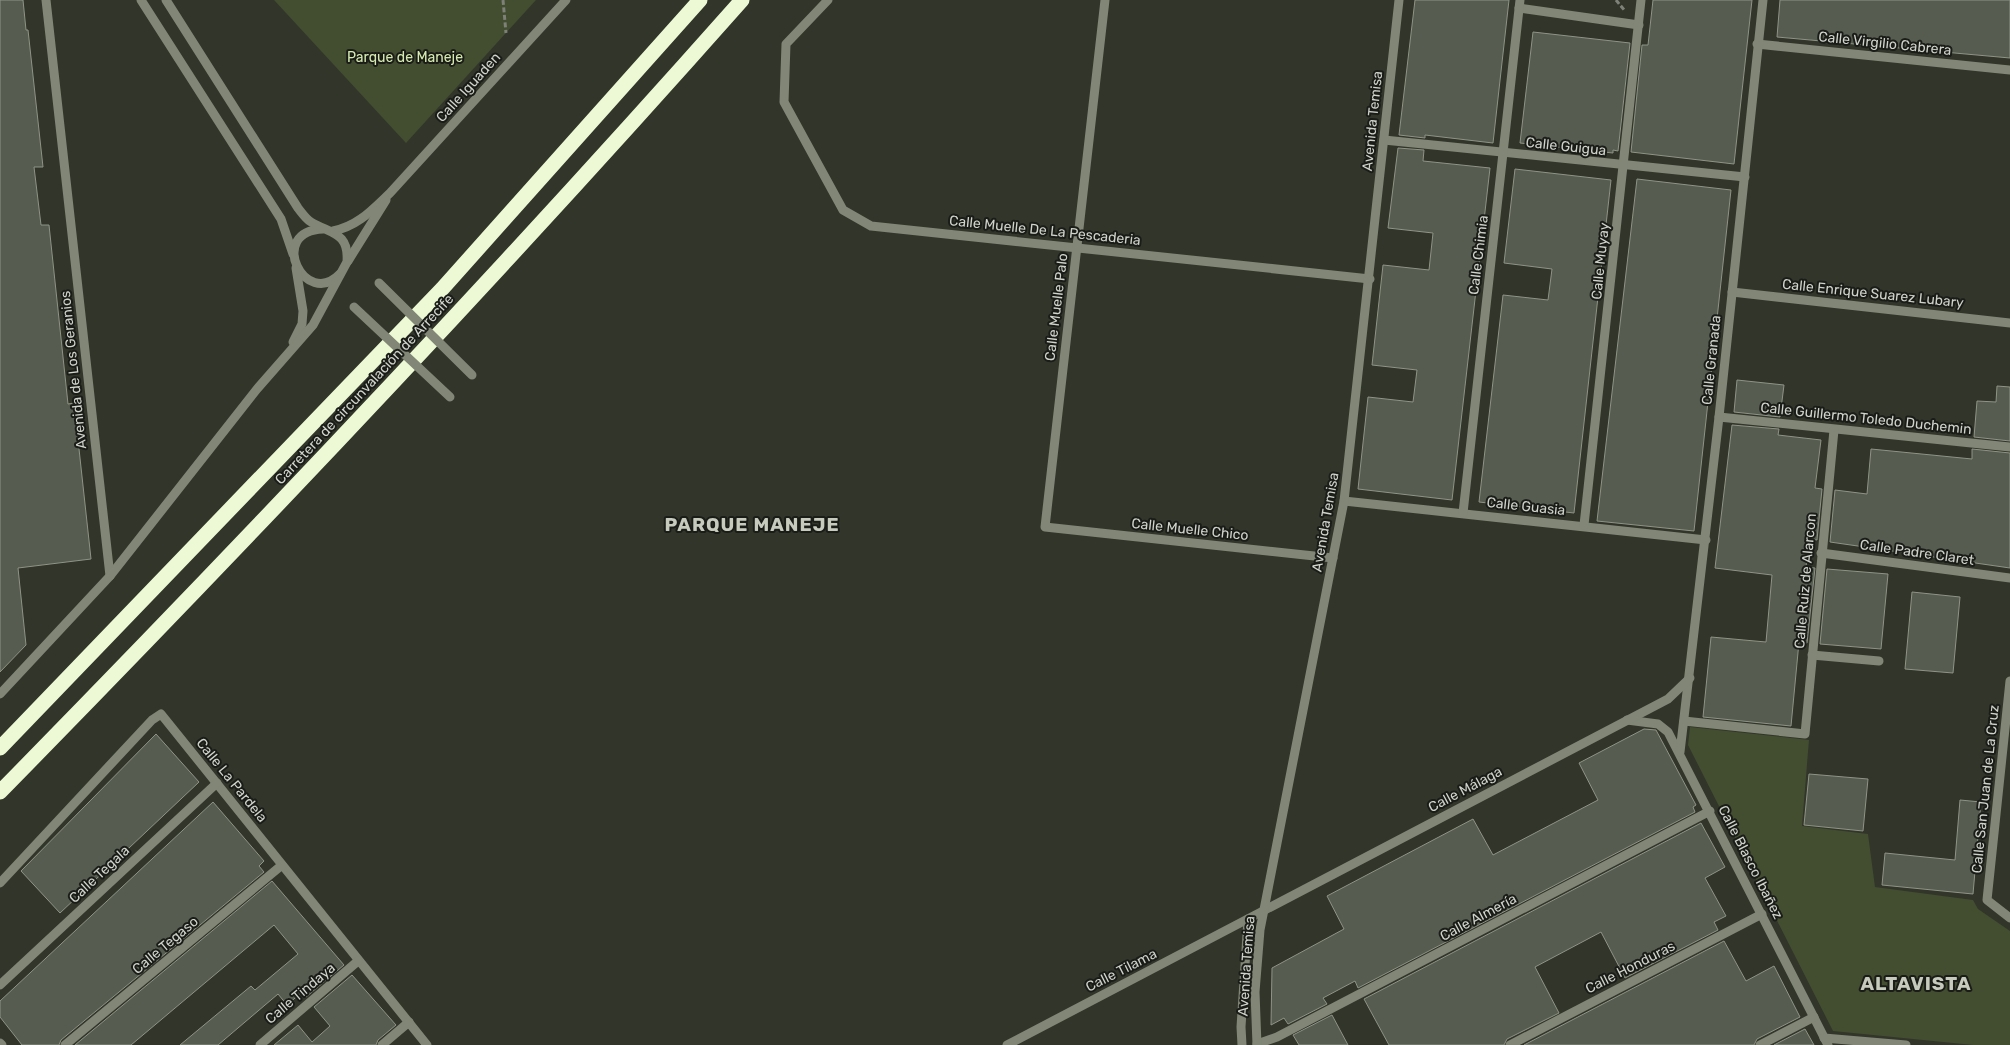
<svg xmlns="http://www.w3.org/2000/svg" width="2010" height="1045" font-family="Rubik,sans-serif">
<rect width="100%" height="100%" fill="#31352a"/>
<!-- green -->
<g fill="#434d30">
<path d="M274,0H536L406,143Z"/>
<path d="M1690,727L1809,740L1802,826L1868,834L1875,887L1973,900L1978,909L2010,931V1045H1973L1833,1031L1688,745Z"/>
</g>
<!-- building -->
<g fill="#575c50" stroke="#8f9487">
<path d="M0,0H23L26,30H28L43,167H34L41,225H49L68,404L74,403L91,559L18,568L26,645L0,672Z"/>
<path d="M1415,0H1509L1493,143L1425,135V138L1399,135Z"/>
<path d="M1653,0H1752L1734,164L1631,152L1642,45H1648Z"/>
<path d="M1780,0H2010V58L1777,37Z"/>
<path d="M1533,32L1630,43L1618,151L1613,150V153L1520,143Z"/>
<path d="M1398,148L1424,150L1423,161L1490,168L1452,500L1358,489L1368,397L1413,402L1417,370L1372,365L1383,265L1429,270L1433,233L1388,228Z"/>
<path d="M1515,169L1611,180L1574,513L1479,502L1503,295L1548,300L1552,269L1504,263Z"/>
<path d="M1637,179L1731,190L1694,531L1597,521Z"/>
<path d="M1737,380L1784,385L1780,417L1734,412Z"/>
<path d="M1997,386L2010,387V441L1974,437L1977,401L1996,402Z"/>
<path d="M1732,425L1779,429L1778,435L1821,440L1815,488L1822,489L1817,540L1809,539L1806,567L1815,568L1807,643L1799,642L1791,726L1703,717L1711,637L1766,642L1772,575L1715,568Z"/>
<path d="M1871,449L1972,459V449L2010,453V568L1830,542L1835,490L1867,494Z"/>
<path d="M1827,569L1888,574L1881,649L1820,644Z"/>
<path d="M1912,592L1960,597L1953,673L1905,669Z"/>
<path d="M1644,729L1656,730L1696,805L1693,807L1695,812L1358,988L1355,981L1323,998L1327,1004L1288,1024L1284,1018L1271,1025L1272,968L1344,929L1327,896L1473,819L1493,855L1598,800L1579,763Z"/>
<path d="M156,734L199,782L60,913L21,871Z"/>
<path d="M1809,774L1868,779L1863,831L1804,825Z"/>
<path d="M1960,800L1981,802L1973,894L1882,885L1885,853L1955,860Z"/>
<path d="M213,802L264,861L259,866L264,872L61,1040L59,1045H22L0,1017V1001Z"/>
<path d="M1701,823L1725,867L1705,878L1726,916L1714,922L1718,930L1625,978L1601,932L1535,967L1559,1013L1507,1039L1504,1045H1389L1364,999Z"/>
<path d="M272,881L344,965L306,997L302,992L287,1005L278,994L218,1045H180L251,986L255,990L298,954L274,925L131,1045H75Z"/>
<path d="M1724,941L1746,981L1774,966L1800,1017L1757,1039L1754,1045H1524Z"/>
<path d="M352,975L396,1025L378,1040L376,1045H274L298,1025L312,1042L330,1026L314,1007Z"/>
<path d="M1332,1015L1348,1045H1299L1293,1035Z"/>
<path d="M1805,1029L1814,1045H1774Z"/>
</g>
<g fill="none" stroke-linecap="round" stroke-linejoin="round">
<!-- path -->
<g stroke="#7d8177" stroke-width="3" stroke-dasharray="5 2.5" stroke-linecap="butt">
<path d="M503,0L506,33"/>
<path d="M1616,0L1625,11"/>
</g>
<!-- minor -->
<g stroke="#818677" stroke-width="9">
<path d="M46,0L110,576"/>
<path d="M141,0L281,219L293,254"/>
<path d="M828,0L786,44L784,102L843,210L871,226L1370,279"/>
<path d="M1105,0L1045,527L1333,558"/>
<path d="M1519,8L1639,25"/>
<path d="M1757,44L2010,70"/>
<path d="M1384,140L1745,177"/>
<path d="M323,229C266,231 305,310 340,274"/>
<path d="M333,231C358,226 372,210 390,193L566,0"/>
<path d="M348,261L386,200"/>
<path d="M1732,292L2010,323"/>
<path d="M293,342L302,324L303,311L296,268"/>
<path d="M1719,417L2010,447"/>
<path d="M1344,501L1706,540"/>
<path d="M1463,513L1520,0"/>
<path d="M1584,525L1641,0"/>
<path d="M1821,553L2010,578"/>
<path d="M1812,655L1879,661"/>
<path d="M2010,681L1987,900L2010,918"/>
<path d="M0,694L110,576L257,389L313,325L347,262C349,232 331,234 311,222C306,219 302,213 298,208L166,0"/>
<path d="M1627,720L1658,724L1668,732L1828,1045"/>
<path d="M1684,721L1805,734L1834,430"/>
<path d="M1680,752L1719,417L1763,0"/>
<path d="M0,883L152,720L161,714L427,1045"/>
<path d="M0,985L217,783"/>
<path d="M1824,1038L1906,1045"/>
<path d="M0,1043L2,1045"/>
<path d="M1257,1044L1277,1037L1710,811"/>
<path d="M65,1045L282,865"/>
<path d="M260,1045L358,961"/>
<path d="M382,1045L409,1022"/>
<path d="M1007,1045L1668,699L1690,678"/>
<path d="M1242,1045L1241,1027L1248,919"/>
<path d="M1257,1045L1255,992L1260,930L1344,501L1399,0"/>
<path d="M1510,1045L1762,914"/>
<path d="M1760,1045L1814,1017"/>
</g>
<!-- highway -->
<g stroke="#ecf9d4" stroke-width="15">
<path d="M0,748L442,289L700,0"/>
<path d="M0,792C253,534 502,271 742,0"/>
</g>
<!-- minor-bridge -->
<g stroke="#818677" stroke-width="9">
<path d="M379,283L472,375"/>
<path d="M354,307L450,397"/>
</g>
</g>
<g text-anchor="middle" stroke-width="4" stroke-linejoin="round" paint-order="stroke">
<!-- street labels -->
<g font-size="14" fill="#d0d3cc" stroke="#1a1c17">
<text transform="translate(1885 43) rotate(6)" y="5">Calle Virgilio Cabrera</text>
<text transform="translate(468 87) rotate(-48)" y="5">Calle Iguaden</text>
<text transform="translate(1372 121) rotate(-84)" y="5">Avenida Temisa</text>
<text transform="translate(1566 146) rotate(6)" y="5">Calle Guigua</text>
<text transform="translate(1045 230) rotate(6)" y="5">Calle Muelle De La Pescaderia</text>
<text transform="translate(1478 255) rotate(-83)" y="5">Calle Chimia</text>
<text transform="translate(1600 261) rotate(-84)" y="5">Calle Muyay</text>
<text transform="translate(1873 293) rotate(6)" y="5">Calle Enrique Suarez Lubary</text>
<text transform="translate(1056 307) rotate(-83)" y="5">Calle Muelle Palo</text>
<text transform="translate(1711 360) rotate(-84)" y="5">Calle Granada</text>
<text transform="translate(73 370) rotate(-96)" y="5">Avenida de Los Geranios</text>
<text transform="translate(364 389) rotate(-47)" y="5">Carretera de circunvalación de Arrecife</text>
<text transform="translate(1866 418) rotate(6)" y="5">Calle Guillermo Toledo Duchemin</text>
<text transform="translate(1526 506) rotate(6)" y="5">Calle Guasia</text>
<text transform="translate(1325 522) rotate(-80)" y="5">Avenida Temisa</text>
<text transform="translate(1190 529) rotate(6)" y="5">Calle Muelle Chico</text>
<text transform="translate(1917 552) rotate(8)" y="5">Calle Padre Claret</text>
<text transform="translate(1805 581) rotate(-85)" y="5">Calle Ruiz de Alarcon</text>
<text transform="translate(232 780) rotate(51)" y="5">Calle La Pardela</text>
<text transform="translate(1465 789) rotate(-28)" y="5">Calle Málaga</text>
<text transform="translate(1985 789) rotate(-84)" y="5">Calle San Juan de La Cruz</text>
<text transform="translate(1751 862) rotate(63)" y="5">Calle Blasco Ibañez</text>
<text transform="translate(99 874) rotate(-43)" y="5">Calle Tegala</text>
<text transform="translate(1478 917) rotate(-28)" y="5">Calle Almería</text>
<text transform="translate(165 945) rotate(-40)" y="5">Calle Tegaso</text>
<text transform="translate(1246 966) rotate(-86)" y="5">Avenida Temisa</text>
<text transform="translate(1630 967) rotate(-27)" y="5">Calle Honduras</text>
<text transform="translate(1121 970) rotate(-27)" y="5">Calle Tilama</text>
<text transform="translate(300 993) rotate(-40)" y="5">Calle Tindaya</text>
</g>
<!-- park labels -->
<g font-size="14" fill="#d6eaaf" stroke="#1a1c17">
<text x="405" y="62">Parque de Maneje</text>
</g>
<!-- district labels -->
<g font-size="19" font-weight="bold" letter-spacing="1" fill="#c6cbbd" stroke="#1a1c17">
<text x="752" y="531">PARQUE MANEJE</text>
<text x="1916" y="990">ALTAVISTA</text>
</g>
</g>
</svg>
